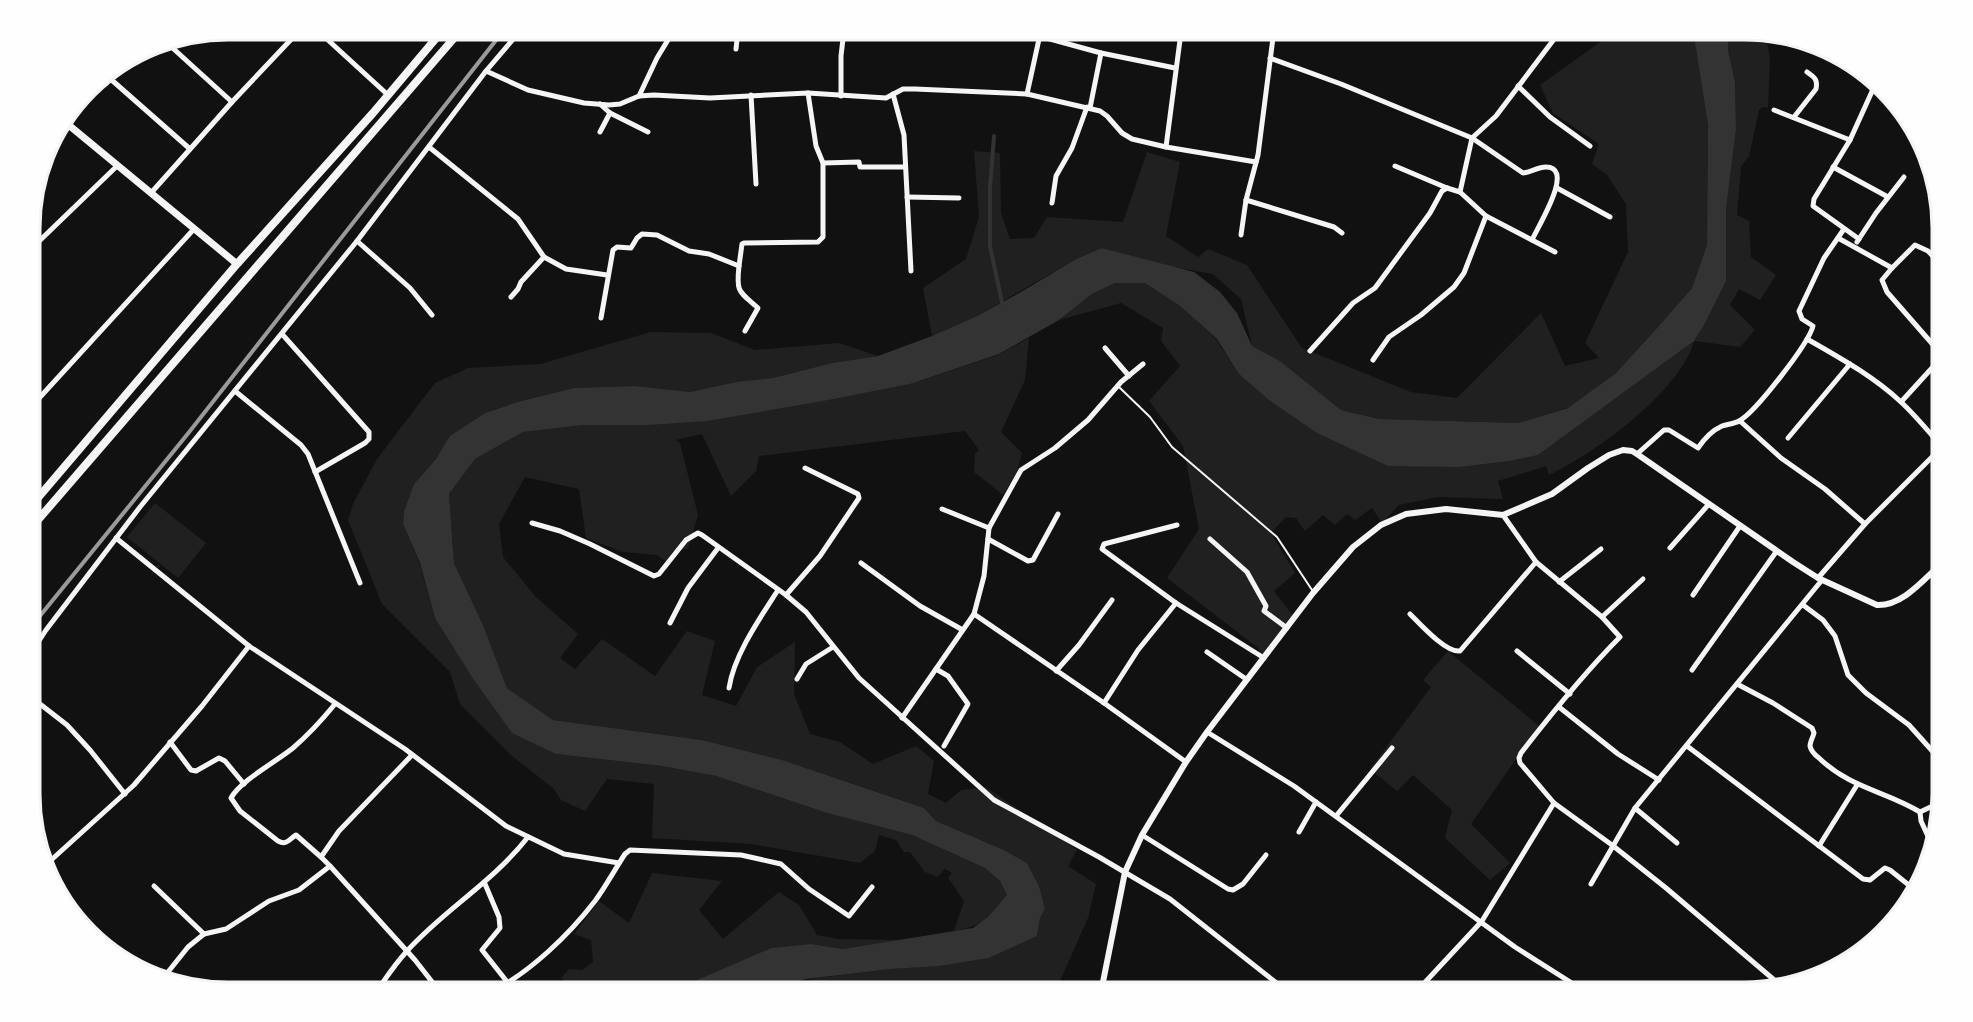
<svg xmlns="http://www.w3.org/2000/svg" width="1973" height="1022" font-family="'Noto Sans',sans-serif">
<rect width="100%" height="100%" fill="#111"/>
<!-- green -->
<g fill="#202020">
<path d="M1617,30H1693L1708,125L1707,246L1692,288L1660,325L1616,373L1570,407L1520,423L1379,419L1341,410L1280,361L1252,346L1241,299L1213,274L1168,266L1102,248L1076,259L975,317L932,336L923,288L966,259L979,217L974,151L1000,153L1001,213L1010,239L1034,238L1047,217L1123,222L1147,152L1180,162L1166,236L1198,257L1208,249L1247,265L1302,348L1411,392L1457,398L1541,313L1565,366L1599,358L1585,343L1628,252L1626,204L1607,175L1592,164L1599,144L1553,113L1540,85Z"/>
<path d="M1728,30H1744L1765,35L1770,57L1768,108L1763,107L1759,110L1749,156L1741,167L1737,215L1749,221L1751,257L1776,275L1760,300L1739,289L1730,305L1755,330L1740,347L1694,341C1681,391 1594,454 1549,475L1546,466L1498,481L1503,499L1437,497L1399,505L1382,523L1372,508L1355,520L1347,514L1335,525L1323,515L1305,531L1296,518L1286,517L1271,533L1295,573L1274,591L1293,616L1264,657L1257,647L1167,578L1199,529L1183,446L1149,401L1180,366L1161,341L1163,328L1121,303L1059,320L1092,294L1115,283H1145L1180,306L1215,338L1238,373L1460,467L1510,461L1538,455L1694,341L1726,280V209L1736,129L1735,82L1728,50Z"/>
<path d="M651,332L711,333L755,350L839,343L878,356L832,363L773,378L689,392L635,386L574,388L521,401L485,413L451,436L436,459L414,484L404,511L403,524L419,562L435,618L556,754L662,766L716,776L827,813L912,835L985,868L1000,881L1007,895C990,918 983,926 954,931L964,901L948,878L952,873L945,869L937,877L925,872L910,852H904L896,840L879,835L875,851L860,863L751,844L652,838L654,784L607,779L585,811L561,800L554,789L512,756L460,704L450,672L382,604L348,520L353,504L377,459L435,383L468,368L540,364Z"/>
<path d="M1029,338L1025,380L1001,432L1022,453L1017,471L1003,495L974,472L975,454L979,450L965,431L759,456L756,471L731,496L702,434L676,440L680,443L698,515L688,549L673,551L666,561L657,555L623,552L586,538L579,489L525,477L499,524L503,557L536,597L578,634L560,658L575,669L602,639L655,676L687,631L715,641L702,695L736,706L757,667L795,642L794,694L810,734L840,742L873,764L916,746L934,761L928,794L946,803L961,790L986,787L1077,850L1068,866L1096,884L1088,918L1055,992H759L817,978L891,969L940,966L989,958L1037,936L1040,918L1045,909L1039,886L1027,863L1004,850L936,821L924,808L782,760L702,740L553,720L507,688L483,625L454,563L449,494L475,459L523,432L584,425H648L834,399L910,384L998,355Z"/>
<path d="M155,503L206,543L178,578L127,537Z"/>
<path d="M1448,651L1539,726L1471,824L1510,863L1490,880L1445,838L1452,810L1413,775L1397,791L1370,769L1431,687L1423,680Z"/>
<path d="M652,873L722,881L699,910L723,939L779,892L799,905L817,935L838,939L902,940L843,949L811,944L771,948L669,992H573L574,988L561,978L569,969L582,970L593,962L591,940L574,934L599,901L629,923Z"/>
</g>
<!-- water -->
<path fill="#333" d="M1693,30H1728V50L1735,82L1736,129L1726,209V281L1704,325L1694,341L1538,455L1510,461L1460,467L1388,466L1317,433L1269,400L1238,373L1217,339L1180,306L1145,283H1115L1092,294L1059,320L999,354L910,384L834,399L707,421L648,425H584L523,432L475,459L449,494L454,563L483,625L507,688L553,720L702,740L782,760L924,808L936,821L1004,850L1027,863L1039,886L1045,909L1040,918L1037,936L989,958L940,966L891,969L806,979L759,992H669L771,948L811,944L843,949L973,928L988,917L1007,895L1000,881L985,868L912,835L827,813L716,776L662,766L556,754L512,733L472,677L435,618L420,563L403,524L404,511L414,484L436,459L450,436L485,413L521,401L574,388L635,386L690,392L737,382L773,378L832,363L878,356L932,336L975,317L1021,292L1076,259L1102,248L1194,272L1220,292L1237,313L1252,346L1280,361L1341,410L1379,419L1519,423L1568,408L1616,373L1658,327L1692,288L1707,245L1708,125Z"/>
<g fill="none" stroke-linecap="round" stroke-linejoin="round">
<!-- stream -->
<path stroke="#333" stroke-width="4" d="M994,136L990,188V246L1003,307"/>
<!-- service -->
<path stroke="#f5f5f5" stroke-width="2" d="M1119,387L1150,417L1172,447L1277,537L1312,590"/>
<!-- minor -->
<g stroke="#f5f5f5" stroke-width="5">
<path d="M317,30L388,95"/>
<path d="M610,30L613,32"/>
<path d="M1163,30L1176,33L1180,36V40L1166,147"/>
<path d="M1039,36L1101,53L1175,68"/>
<path d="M166,42L232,102"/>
<path d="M736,49L738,30"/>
<path d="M1270,58L1341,84L1472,138L1523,173C1531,172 1538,167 1546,167C1576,167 1537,228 1532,240"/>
<path d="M486,71L528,90L584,103L609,105L620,104L639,96L654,95L710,98L808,93L886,98L903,89H915L1027,94L1100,111L1107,116L1122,133L1132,139L1166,147L1256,162"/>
<path d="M106,75L190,149"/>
<path d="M1518,86L1550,117L1590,146"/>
<path d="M893,94L904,135L911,271"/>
<path d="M1027,94L1041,30"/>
<path d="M751,95L756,184"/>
<path d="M639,96L657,58L674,30"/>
<path d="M841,96V56L844,30"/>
<path d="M600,104L610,113L648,132"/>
<path d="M1090,108L1101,53"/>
<path d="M1774,110L1850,140L1874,87"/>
<path d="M1794,117L1816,89C1818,79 1814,77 1807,72"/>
<path d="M600,132L610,113"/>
<path d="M1850,140L1814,199L1813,206L1859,239"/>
<path d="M429,147L518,219L544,257L566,269L607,275"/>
<path d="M823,163L859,162L860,167H905"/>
<path d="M1395,166L1447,188L1460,192"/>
<path d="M1833,167L1888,197"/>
<path d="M1557,188L1610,217"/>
<path d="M151,193L232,102L300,30"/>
<path d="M907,197L959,198"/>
<path d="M1246,200L1334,227L1342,233"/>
<path d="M1052,203L1056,176L1072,148L1087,107"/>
<path d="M1241,235L1246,200L1258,155L1274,30"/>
<path d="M1838,238L1892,268L1882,280L1887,292L1942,355"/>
<path d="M357,241L410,288L432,315"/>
<path d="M1857,242L1876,213L1904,177"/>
<path d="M31,249L117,166"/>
<path d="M1555,252L1486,216L1460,192L1472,138L1496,116L1561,30"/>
<path d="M739,266C736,293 739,291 758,308L745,331"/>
<path d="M1892,268L1915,245L1928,251L1942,266"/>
<path d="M511,297L518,289L521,282L544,257"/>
<path d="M601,318L613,250L617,247L631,248L637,238L642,234L657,235L689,251L709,254L739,266L742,244L744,243L818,242L823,237V163L816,146L808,93"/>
<path d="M282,334L369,432V439L365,443L315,472"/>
<path d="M1807,339C1840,358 1873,376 1901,402C1916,416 1929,432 1942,447"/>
<path d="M1105,348L1129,376"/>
<path d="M1310,351L1353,303L1375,288L1430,213L1442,191L1447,188"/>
<path d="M1373,360L1389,337L1421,315L1454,287L1464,273L1486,216"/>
<path d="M1143,364L1121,382L1088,420L1055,448L1021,470L989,528L984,576L974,614L1104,703L1186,762"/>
<path d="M235,391L301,445L308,454L360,583"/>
<path d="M1901,402L1942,357"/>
<path d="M31,407L194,229"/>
<path d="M1740,421L1781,458L1825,489L1865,524"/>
<path d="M1788,438L1850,364"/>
<path d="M1637,454L1664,430H1669L1698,448C1704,439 1711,431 1722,426C1727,424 1734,424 1739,421C1755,413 1809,343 1813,326L1802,319L1799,311L1824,258L1844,229"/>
<path d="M942,509L989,528"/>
<path d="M1503,515L1536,562L1602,617L1620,637C1585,672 1552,713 1521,753L1519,758L1520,763L1554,803L1612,845L1666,888L1779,984"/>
<path d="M532,523L560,531L590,544L654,576L659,574L686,540L698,533L702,535L786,595L806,612L859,678L994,800L1099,857L1170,899L1288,992"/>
<path d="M1177,525L1104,544L1102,549L1176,603L1264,658"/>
<path d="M116,538L249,646L405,749L506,826L564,854L619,863"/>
<path d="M988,539L1028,561L1033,560L1058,514"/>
<path d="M1210,539L1247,572L1266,606L1264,611L1287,628"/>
<path d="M1670,548L1709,504"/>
<path d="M861,563L920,606L961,629"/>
<path d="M1818,578L1865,524L1942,447"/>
<path d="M1559,582L1601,549"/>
<path d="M786,595L820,556L859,498L858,494L805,468"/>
<path d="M1693,595L1740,526"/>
<path d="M1803,605L1823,620L1835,636L1848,675L1866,693L1909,725L1943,763"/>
<path d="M1410,614C1420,624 1446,653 1460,651L1536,562"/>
<path d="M1602,617L1643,579"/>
<path d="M670,623L688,588L718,548"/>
<path d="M1517,651L1570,694"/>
<path d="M1207,652L1246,679"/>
<path d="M31,653L46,630L140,507L357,241L486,71L521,30"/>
<path d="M936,669L948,676L968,704L944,746"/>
<path d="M1692,670L1776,552"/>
<path d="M1056,671L1079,645L1112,600"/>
<path d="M797,679L806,664L833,647"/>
<path d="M1737,684L1773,703L1812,728L1814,733C1813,737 1810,742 1810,746C1811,751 1815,755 1819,758C1850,788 1885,791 1920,812"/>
<path d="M729,688C734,655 760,618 778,590"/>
<path d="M31,697L67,725L90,750L125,794"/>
<path d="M1104,703L1138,650L1176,603"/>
<path d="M1559,707L1618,754L1659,780"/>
<path d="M902,718L974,614"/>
<path d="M1207,732L1294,786L1515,947L1586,992"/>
<path d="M170,742L191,770L196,771L219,758L225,761L244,784"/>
<path d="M1687,746L1863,879L1870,880L1885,868L1890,870L1915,890"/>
<path d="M1635,808L1677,843"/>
<path d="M1336,816L1392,748"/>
<path d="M1299,832L1316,802"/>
<path d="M1142,835L1228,889L1233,890L1243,884L1266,855"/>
<path d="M1931,843L1921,821L1920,812L1941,802"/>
<path d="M1819,846L1857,785"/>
<path d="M321,857L296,835C289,839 287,846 278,841L240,811L231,798C240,781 277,761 293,748C308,735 322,720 335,704"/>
<path d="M49,862L134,785L202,706L249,646"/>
<path d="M330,866L321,857L339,831L412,755"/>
<path d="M485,884L499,917L500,928L482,950L508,983"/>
<path d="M1591,884L1635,808L1822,580"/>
<path d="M154,886L204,934"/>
<path d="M164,977L188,947L204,934L226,929L269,901L299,890L330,866L415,960L440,992"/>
<path d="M376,992C386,978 395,964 407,951C445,909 492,883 528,837"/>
<path d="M492,992C531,971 568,936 595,901C606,886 615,869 625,854L630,850L741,855L781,864L809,889L849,916L872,887"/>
<path d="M1416,992L1482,921L1554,803"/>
</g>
<!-- tertiary -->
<path stroke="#f5f5f5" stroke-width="6" d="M1101,992L1125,872L1142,835L1186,762L1207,732L1313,593L1353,547L1381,525L1406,514L1446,509L1503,515L1552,494L1588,468L1609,455L1623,450L1632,451L1637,454L1793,562L1818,578L1877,605C1903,606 1924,579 1942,563"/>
<!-- secondary -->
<path stroke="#f5f5f5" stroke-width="7" d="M65,122L237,264"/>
<!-- primary -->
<g stroke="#f5f5f5" stroke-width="8">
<path d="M31,506L237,264L373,113L443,30"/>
<path d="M31,528L461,30"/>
</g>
<!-- rail -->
<path stroke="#9a9a9a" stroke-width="4" d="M31,627L190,431L504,30"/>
</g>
<!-- crop -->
<path d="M0 0H1973V1022H0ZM228 40H1744A188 188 0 0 1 1932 228V794A188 188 0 0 1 1744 982H228A188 188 0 0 1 40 794V228A188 188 0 0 1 228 40Z" fill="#fefefe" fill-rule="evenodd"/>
<path fill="none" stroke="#f5f5f5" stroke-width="3" d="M228 40H1744A188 188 0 0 1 1932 228V794A188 188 0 0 1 1744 982H228A188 188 0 0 1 40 794V228A188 188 0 0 1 228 40Z"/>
</svg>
